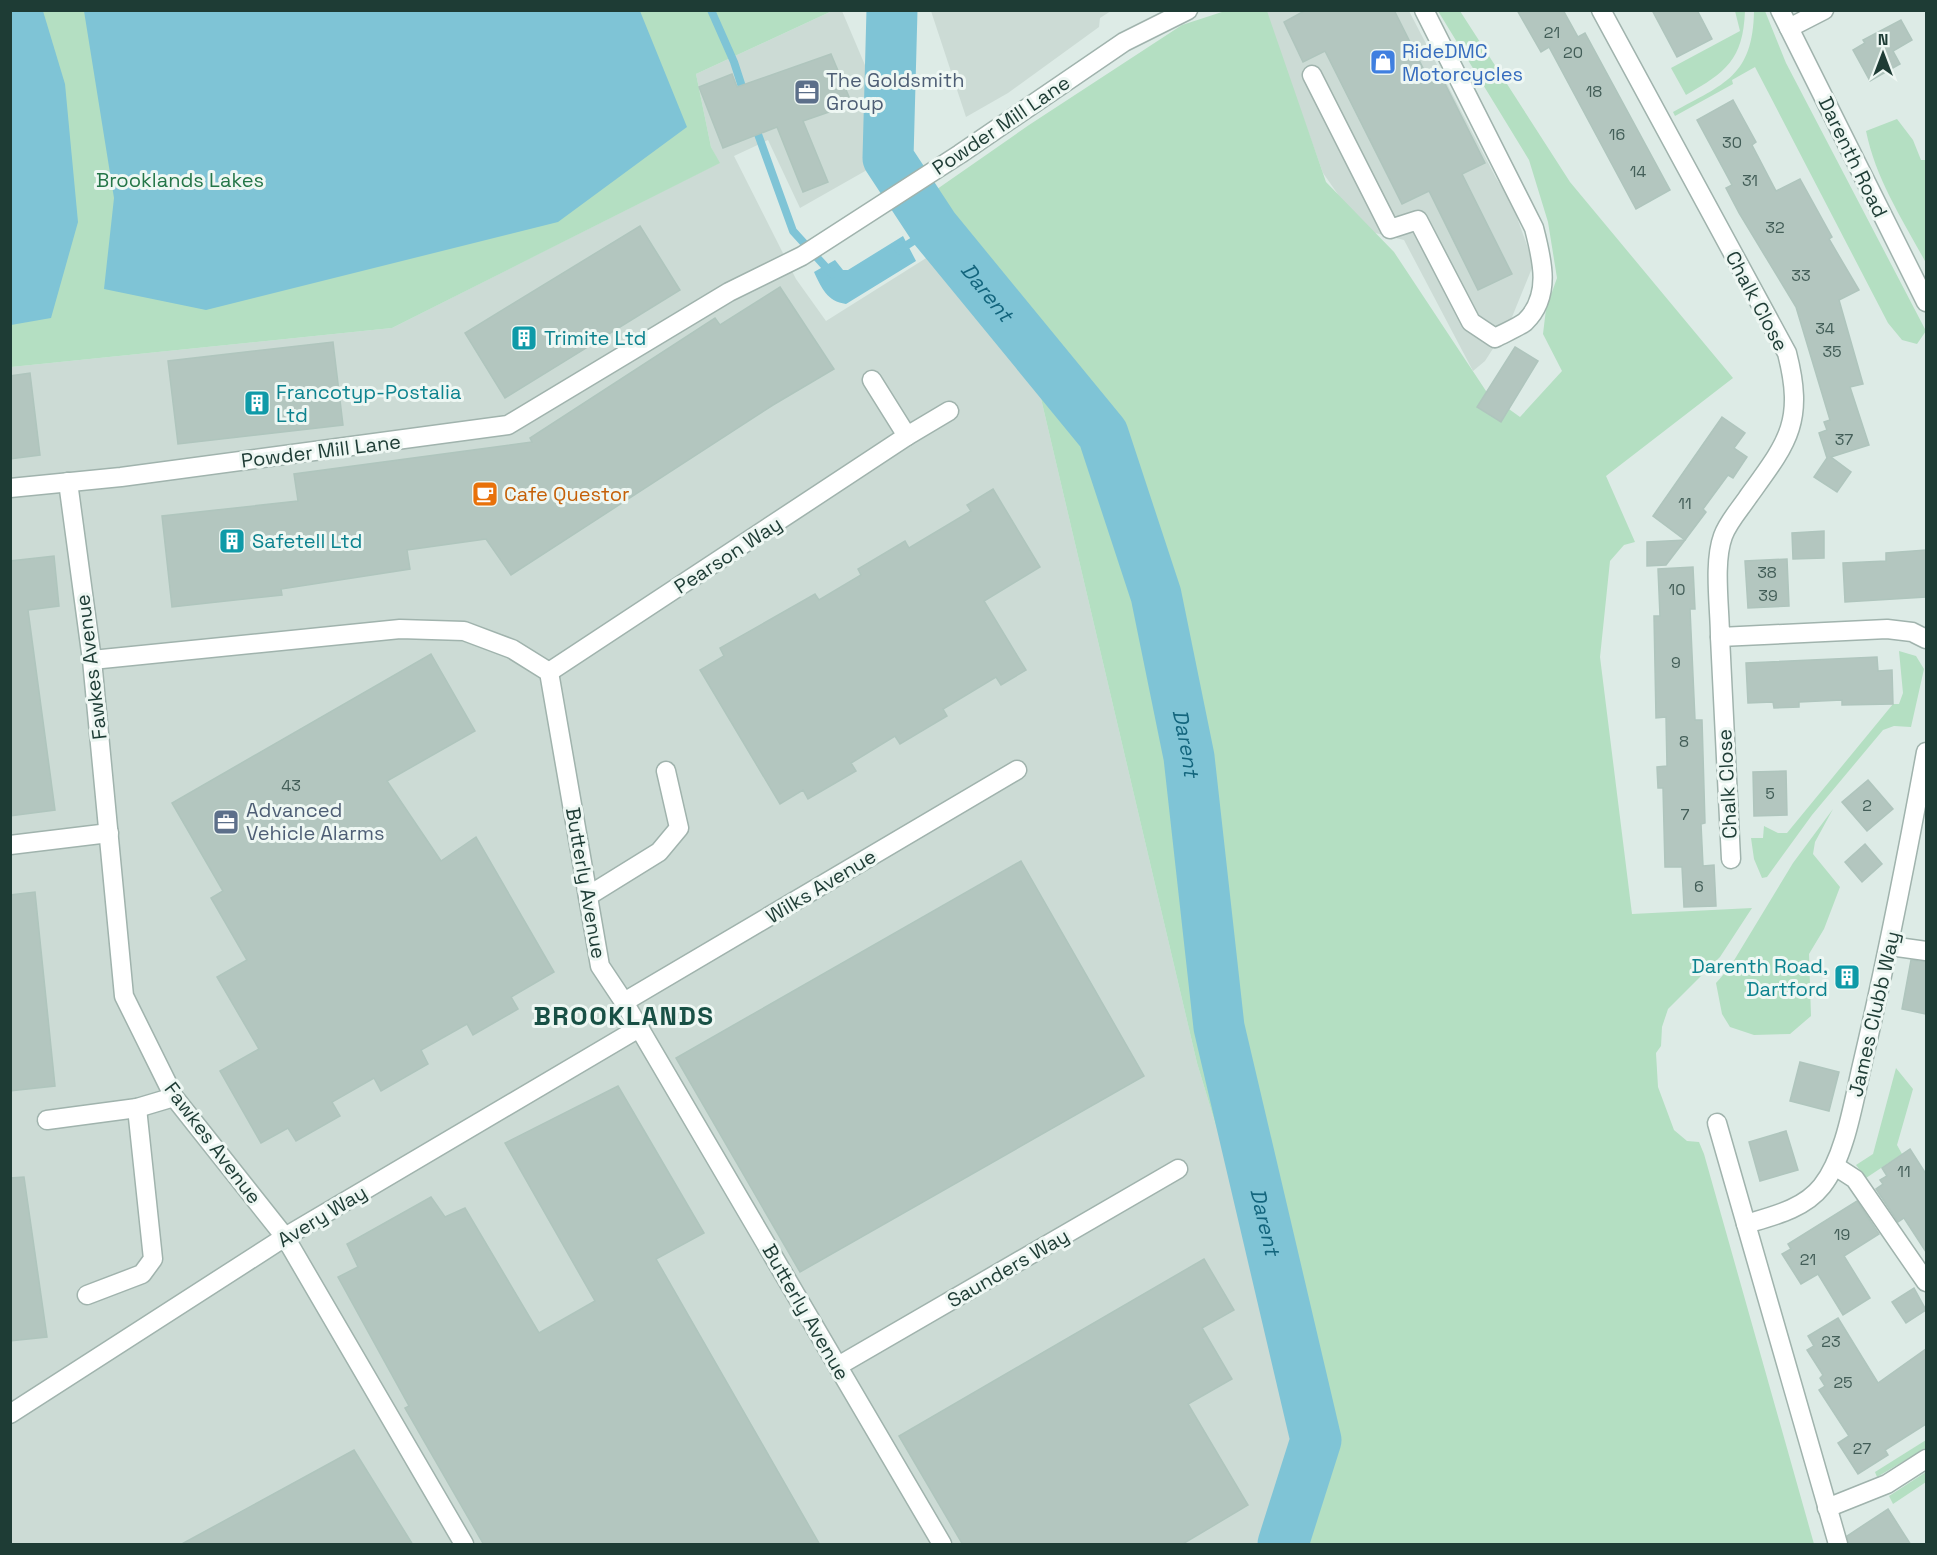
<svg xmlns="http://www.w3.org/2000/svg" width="1937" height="1555" font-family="'Space Grotesk',sans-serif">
<rect width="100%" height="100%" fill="#ddebe6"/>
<!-- built -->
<g fill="#ccdbd5">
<path d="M832,11H842L873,84L874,166L800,208L768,140L734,156L796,279L826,321L931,255L1039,390L1197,1063L1255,1255L1293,1449L1264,1544H11V367L392,328L719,163L711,147L696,74Z"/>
<path d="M931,11V10L1111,11L1100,18L1099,27L1008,93L966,117Z"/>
<path d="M1265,11H1409L1496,178L1511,201L1532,259V268L1510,322L1485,361L1473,371L1404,240L1363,230L1323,173Z"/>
</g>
<!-- green -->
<g fill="#b4dfc2">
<path d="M11,11H832L696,74L711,147L720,163L392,328L11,367Z"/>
<path d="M1225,11H1267L1326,182L1394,252L1488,394L1520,417L1562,371L1543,334L1546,309L1557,278L1548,222L1529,160L1438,11H1460L1570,182L1733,378L1606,476L1635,542L1624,545L1610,561L1600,657L1632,914L1752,908L1720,957L1668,1009L1662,1027L1661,1046L1656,1053L1658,1087L1674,1130L1687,1141L1699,1142L1704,1154L1814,1544H1264L1292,1449L1255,1255L1197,1063L1039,390L931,255L930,194L1029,125L1182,25Z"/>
<path d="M1735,11H1745C1743,60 1726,72 1686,95L1671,68L1740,31Z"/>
<path d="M1754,11H1765L1786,63L1926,331L1917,344L1902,340L1888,323L1755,67L1732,80L1733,84L1675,116L1673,112C1724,84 1753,76 1754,11Z"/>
<path d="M1897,119L1913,140L1921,160H1926V263C1903,220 1876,180 1866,131Z"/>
<path d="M1899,651L1916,656L1924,669L1911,727L1894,726L1883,730L1812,815L1767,877L1762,878L1754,859L1751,838H1763L1764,826L1778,833H1787L1893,704H1899L1903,693Z"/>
<path d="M1833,809L1815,842L1813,854L1840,887L1824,929L1809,954L1811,1016L1790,1034L1754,1035L1730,1027L1722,1014L1716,983L1730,967L1793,863Z"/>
<path d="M1896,1068L1913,1089L1897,1145L1902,1154L1866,1178L1856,1165L1873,1154Z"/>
<path d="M1926,1440V1448L1877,1477L1875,1472Z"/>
<path d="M1926,1472V1482L1893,1504L1889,1496Z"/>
</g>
<!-- water -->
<g fill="#7fc4d6">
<path d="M11,10L43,11L65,84L78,222L51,318L11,325Z"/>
<path d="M84,11H640L687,127L558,222L206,310L104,289L114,198Z"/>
<path d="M903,236L916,261L846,304C827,301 822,289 814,272L835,260L843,270H848Z"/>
</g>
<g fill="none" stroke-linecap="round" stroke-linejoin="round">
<!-- stream -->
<g stroke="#7fc4d6" stroke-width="8">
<path d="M711,10L734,62L745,96"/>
<path d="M755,126L793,231L832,274"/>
<path d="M899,250L934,228"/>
</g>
<!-- river -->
<path stroke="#7fc4d6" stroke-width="51" id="s1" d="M892,10L888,158L934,228L1103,434L1156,595L1189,757L1219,1027L1316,1440L1283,1544"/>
</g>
<!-- building -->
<g fill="#b3c6bf" stroke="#afc5bd" stroke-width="1.5">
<path d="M1306,10H1394L1429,80L1440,74L1485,163L1462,174L1512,274L1478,290L1429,191L1402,204L1325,51L1303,62L1284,22Z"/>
<path d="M1517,10H1563L1578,37L1585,33L1670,190L1636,209L1549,47L1541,52Z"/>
<path d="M1652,10H1697L1712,39L1677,57Z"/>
<path d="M1901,20L1912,40L1893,51L1900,64L1870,81L1853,50L1865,43L1863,40Z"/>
<path d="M831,54L852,104L803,121L828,182L803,192L777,127L723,148L699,87L732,74L737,87Z"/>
<path d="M1733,100L1756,142L1752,145L1776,191L1800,179L1832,237L1829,239L1859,290L1839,300L1863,384L1850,387L1869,445L1831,457L1851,472L1837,492L1814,477L1827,458L1819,433L1827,430L1824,422L1830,420L1796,307L1739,213L1726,188L1732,185L1697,120Z"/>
<path d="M640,226L680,290L505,398L465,333Z"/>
<path d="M780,287L834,369L773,405L511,575L486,539L407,550L410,569L281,589L282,595L172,607L162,516L298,501L294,474L532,442L530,438L715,318L720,325Z"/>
<path d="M333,342L343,425L178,444L168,361Z"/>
<path d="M1515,347L1538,361L1501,422L1477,407Z"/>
<path d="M30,373L40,455L10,459V376Z"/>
<path d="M1722,417L1745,433L1734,448L1747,457L1733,478L1728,475L1703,509L1706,512L1685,540L1653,516Z"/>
<path d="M993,489L1040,567L984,601L1026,670L1001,685L996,677L943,709L947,716L900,744L895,736L851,763L856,771L808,799L803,790L780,804L700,670L724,656L720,648L815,594L819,600L861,575L858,569L905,541L909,548L971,511L967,505Z"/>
<path d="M1824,531V558L1793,559L1792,533Z"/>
<path d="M1685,540L1666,565L1647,566V542Z"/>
<path d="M1926,550V597L1845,602L1843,563L1886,561V553Z"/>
<path d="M54,556L59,606L28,610L55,810L10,816V561Z"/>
<path d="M1787,559L1789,606L1748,608L1745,561Z"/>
<path d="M1693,567L1695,609H1690L1695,720H1702L1705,823L1701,824L1703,866L1714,865L1716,906L1684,907L1682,867H1665L1663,788H1658L1657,767L1667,766L1666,717L1656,718L1654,616H1660L1658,569Z"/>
<path d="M431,654L475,731L387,781L441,861L476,837L554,972L511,997L518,1009L473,1035L467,1024L421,1050L428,1064L381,1091L374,1078L332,1102L340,1116L296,1141L288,1128L261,1143L220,1071L259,1049L217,977L247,960L211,898L223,891L172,803Z"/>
<path d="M1877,657L1878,671L1892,670L1893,704L1842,705V700L1799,702V707L1774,708L1773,702L1748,703L1746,663Z"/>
<path d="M1786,771L1787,815L1754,816L1753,772Z"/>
<path d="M1868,780L1893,809L1867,831L1842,802Z"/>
<path d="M1865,844L1882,864L1862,882L1845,862Z"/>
<path d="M1021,861L1144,1076L800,1272L676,1058Z"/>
<path d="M35,892L55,1086L10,1091V895Z"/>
<path d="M1911,960L1926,962V1014L1902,1009Z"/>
<path d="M1800,1062L1839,1072L1829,1111L1790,1101Z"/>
<path d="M618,1086L704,1233L656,1259L820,1545H484L405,1408L409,1406L338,1277L358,1267L347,1244L431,1197L445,1217L465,1208L539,1333L595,1301L505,1143Z"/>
<path d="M1786,1131L1798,1170L1760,1181L1749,1142Z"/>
<path d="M1910,1149L1926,1174V1252L1904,1218L1898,1222L1876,1189L1883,1184L1880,1180L1887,1176L1882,1168Z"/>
<path d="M24,1177L47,1337L10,1341V1178Z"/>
<path d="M1857,1201L1879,1234L1844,1256L1870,1298L1843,1315L1818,1274L1801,1284L1782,1254L1791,1249L1788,1244Z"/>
<path d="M1204,1259L1234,1310L1202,1328L1232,1379L1188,1404L1248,1505L1181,1545H963L899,1436Z"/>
<path d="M1914,1288L1926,1310L1906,1323L1892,1302Z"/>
<path d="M1838,1318L1878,1383L1926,1349V1424L1885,1450L1888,1455L1858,1474L1838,1443L1849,1436L1819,1390L1825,1386L1820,1378L1823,1375L1807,1350L1814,1346L1808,1336Z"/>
<path d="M354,1450L413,1545H180Z"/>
<path d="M1888,1509L1911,1545H1849L1847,1536Z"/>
</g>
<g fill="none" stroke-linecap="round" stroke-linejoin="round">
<defs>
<g id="minor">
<path d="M1601,10L1787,353C1805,423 1787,443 1748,497C1740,509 1728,522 1723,536C1713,563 1720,608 1720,637L1887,629L1912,632L1926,639"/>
<path d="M1780,10L1926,302"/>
<path d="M1789,28L1824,10"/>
<path d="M1312,75L1390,229L1418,220L1471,322L1495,338C1504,333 1517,328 1525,322C1552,296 1542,259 1534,228L1424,10"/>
<path d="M907,436L949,411"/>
<path d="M68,482L92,660L124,996L174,1097L285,1237L464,1544"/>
<path d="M10,488L121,477L508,425L729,292L802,256L960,154L1124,42L1188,10"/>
<path d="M1720,637L1731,859"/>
<path d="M92,660L400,629L464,631L512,649L549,672L600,966L624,1002L942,1544"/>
<path d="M549,672L907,436L872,380"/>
<path d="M10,845L109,833"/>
<path d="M588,896L659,852L679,828L666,771"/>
<path d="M1890,946L1926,951"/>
<path d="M624,1002L1017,770"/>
<path d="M47,1120L137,1108L174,1097"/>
<path d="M1717,1123L1746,1224"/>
<path d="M1835,1166L1855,1179L1926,1282"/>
<path d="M87,1295L142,1274L153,1259L137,1108"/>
<path d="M838,1366L1178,1169"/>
<path d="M10,1414L285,1237L639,1028"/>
<path d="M1827,1508L1887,1484L1926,1459"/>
<path d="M1838,1544L1746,1224C1773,1216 1804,1209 1822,1186C1846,1156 1854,1098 1863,1061C1887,958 1907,856 1926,752"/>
</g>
</defs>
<!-- minor casing -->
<use href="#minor" stroke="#a0b3ad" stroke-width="21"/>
<!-- minor -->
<use href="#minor" stroke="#fff" stroke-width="18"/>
</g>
<!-- icons -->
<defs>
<symbol id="shop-square" viewBox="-11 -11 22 22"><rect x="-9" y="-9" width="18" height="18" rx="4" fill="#3f7fe0" stroke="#eef7f3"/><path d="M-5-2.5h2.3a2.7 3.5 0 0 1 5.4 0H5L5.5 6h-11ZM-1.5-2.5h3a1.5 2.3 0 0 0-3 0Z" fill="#fff"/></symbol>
<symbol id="office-square" viewBox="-11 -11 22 22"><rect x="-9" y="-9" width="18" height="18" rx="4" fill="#5c6f8a" stroke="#eef7f3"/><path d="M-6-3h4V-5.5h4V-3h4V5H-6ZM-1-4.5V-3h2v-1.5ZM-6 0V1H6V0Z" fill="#fff"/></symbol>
<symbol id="building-square" viewBox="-11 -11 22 22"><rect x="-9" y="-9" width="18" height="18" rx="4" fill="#0f9aa8" stroke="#eef7f3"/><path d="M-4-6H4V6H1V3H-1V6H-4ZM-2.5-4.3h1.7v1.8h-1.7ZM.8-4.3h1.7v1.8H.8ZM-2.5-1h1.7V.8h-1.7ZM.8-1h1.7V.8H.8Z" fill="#fff"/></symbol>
<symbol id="cafe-square" viewBox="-11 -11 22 22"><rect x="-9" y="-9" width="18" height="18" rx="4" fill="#e8710a" stroke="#eef7f3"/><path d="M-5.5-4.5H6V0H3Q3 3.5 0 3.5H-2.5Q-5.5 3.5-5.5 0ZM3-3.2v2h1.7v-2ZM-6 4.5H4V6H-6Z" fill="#fff"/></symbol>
</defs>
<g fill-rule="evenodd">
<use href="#shop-square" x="1368" y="47" width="30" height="30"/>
<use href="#office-square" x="792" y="77" width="30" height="30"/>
<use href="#building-square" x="509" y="323" width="30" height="30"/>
<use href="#building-square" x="242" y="388" width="30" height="30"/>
<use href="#cafe-square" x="470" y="479" width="30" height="30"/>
<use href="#building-square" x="217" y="526" width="30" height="30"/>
<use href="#office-square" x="211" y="807" width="30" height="30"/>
<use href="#building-square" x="1832" y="962" width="30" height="30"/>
</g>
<g text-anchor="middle" stroke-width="6" stroke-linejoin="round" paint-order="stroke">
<!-- number labels -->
<g font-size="16" fill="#435e58">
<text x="1552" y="38">21</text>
<text x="1573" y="58">20</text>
<text x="1594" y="97">18</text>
<text x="1617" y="140">16</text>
<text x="1732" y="148">30</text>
<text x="1638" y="177">14</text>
<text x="1750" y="186">31</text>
<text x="1775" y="233">32</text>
<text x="1801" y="281">33</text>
<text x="1825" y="334">34</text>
<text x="1832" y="357">35</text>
<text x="1844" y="445">37</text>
<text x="1685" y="509">11</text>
<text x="1767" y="578">38</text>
<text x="1677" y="595">10</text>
<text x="1768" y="601">39</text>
<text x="1676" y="668">9</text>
<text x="1684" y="747">8</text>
<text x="291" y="791">43</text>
<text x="1770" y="799">5</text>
<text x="1867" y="811">2</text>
<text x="1685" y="820">7</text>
<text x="1699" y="892">6</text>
<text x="1904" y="1177">11</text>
<text x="1842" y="1240">19</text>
<text x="1808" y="1265">21</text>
<text x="1831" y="1347">23</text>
<text x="1843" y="1388">25</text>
<text x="1862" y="1454">27</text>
</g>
<!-- shop labels -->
<g font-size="20" fill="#366cbe" stroke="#eef7f3" text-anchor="start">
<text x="1402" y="58">RideDMC<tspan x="1402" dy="23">Motorcycles</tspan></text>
</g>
<!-- service labels -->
<g font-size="20" fill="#4e5e75" stroke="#eef7f3" text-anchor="start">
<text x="826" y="87">The Goldsmith<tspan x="826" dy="23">Group</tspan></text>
<text x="246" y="817">Advanced<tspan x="246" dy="23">Vehicle Alarms</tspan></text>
</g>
<!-- street labels -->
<g font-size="20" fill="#1e3c35" stroke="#eef7f3">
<text transform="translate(1001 125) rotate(-34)" y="7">Powder Mill Lane</text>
<text transform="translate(1853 157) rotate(64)" y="7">Darenth Road</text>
<text transform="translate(1757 301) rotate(62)" y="7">Chalk Close</text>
<text transform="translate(321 451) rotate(-7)" y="7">Powder Mill Lane</text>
<text transform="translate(728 555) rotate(-33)" y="7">Pearson Way</text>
<text transform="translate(91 667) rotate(-97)" y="7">Fawkes Avenue</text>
<text transform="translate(1727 784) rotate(-93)" y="7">Chalk Close</text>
<text transform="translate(586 883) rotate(80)" y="7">Butterly Avenue</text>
<text transform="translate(821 886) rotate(-31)" y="7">Wilks Avenue</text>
<text transform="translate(1874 1014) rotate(-77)" y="7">James Clubb Way</text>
<text transform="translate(213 1143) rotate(53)" y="7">Fawkes Avenue</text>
<text transform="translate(322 1216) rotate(-31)" y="7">Avery Way</text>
<text transform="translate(1008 1268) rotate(-30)" y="7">Saunders Way</text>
<text transform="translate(806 1312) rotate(60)" y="7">Butterly Avenue</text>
</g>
<!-- park labels -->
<g font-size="20" fill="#247648" stroke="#eef7f3">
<text x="180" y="187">Brooklands Lakes</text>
</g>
<!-- culture labels -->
<g font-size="20" fill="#0d838f" stroke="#eef7f3" text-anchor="start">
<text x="544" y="345">Trimite Ltd</text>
<text x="276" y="399">Francotyp-Postalia<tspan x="276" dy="23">Ltd</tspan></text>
<text x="252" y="548">Safetell Ltd</text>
<text x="1828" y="973" text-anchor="end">Darenth Road,<tspan x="1828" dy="23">Dartford</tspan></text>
</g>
<!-- food labels -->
<g font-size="20" fill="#c56008" stroke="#eef7f3" text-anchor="start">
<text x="504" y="501">Cafe Questor</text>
</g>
<!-- water labels -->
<g font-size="21" font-style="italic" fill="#13657d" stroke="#eef7f3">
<text dy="7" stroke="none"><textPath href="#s1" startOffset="315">Darent</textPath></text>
<text dy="7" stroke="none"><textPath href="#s1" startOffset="819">Darent</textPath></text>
<text dy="7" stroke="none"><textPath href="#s1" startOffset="1305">Darent</textPath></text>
</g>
<!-- district labels -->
<g font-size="26" font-weight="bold" letter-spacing="1.5" fill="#185045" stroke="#eef7f3">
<text x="624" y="1025">BROOKLANDS</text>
</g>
</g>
<!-- border -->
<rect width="1937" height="1555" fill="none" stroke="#1e3c35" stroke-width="24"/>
<!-- north arrow -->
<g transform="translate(1883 54)" stroke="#eef7f3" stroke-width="4.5" paint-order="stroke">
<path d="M0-4.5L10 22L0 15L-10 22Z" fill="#1e3c35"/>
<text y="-9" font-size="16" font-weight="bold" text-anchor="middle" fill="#1e3c35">N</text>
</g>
</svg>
